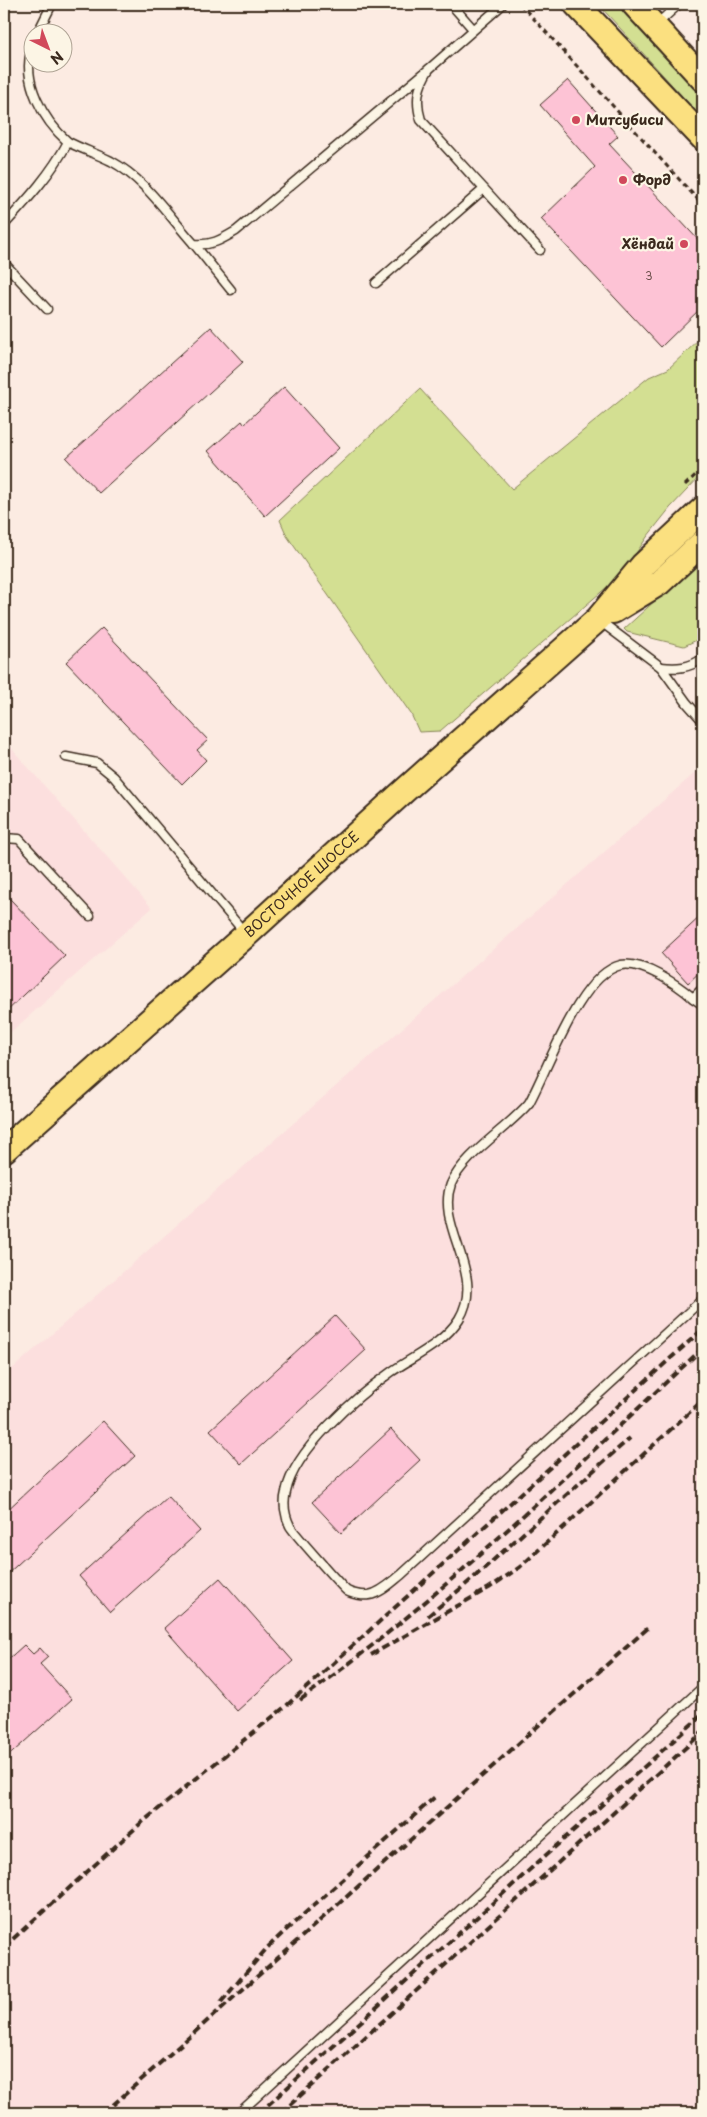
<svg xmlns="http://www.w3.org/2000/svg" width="707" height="2117" font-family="'Playpen Sans',sans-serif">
<rect width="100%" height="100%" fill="#fcebe2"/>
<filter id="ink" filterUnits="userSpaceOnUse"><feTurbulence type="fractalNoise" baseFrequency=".02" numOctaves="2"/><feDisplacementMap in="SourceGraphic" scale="10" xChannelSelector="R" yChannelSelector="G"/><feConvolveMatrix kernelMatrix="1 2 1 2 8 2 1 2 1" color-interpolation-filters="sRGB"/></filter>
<g filter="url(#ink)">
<!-- built -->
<g fill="#fcdfde">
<path d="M4,740L152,908L4,1038Z"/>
<path d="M703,766V2113H4V1376Z"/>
</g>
<!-- green -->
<g fill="#d3df92" stroke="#878458">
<path d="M598,4H621L703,94V119Z"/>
<path d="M703,336V473L670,508L647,537L622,574L440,731L419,732L411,714L287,536L280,520L420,389L512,489L649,377L668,369Z"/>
<path d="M703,562V637L684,646L627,632L624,629L682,576Z"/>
</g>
<!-- building -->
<g fill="#fdc3d5" stroke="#3b2a1e">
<path d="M568,80L618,136L609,144L703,245V306L661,347L541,219L595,167L540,105Z"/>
<path d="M211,327L243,362L99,493L66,458Z"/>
<path d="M284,387L339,448L265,516L208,451L242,421L244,424Z"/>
<path d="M102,628L208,740L197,750L206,760L182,784L66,662Z"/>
<path d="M10,899L65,956L4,1014V905Z"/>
<path d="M703,914V969L688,983L661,953Z"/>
<path d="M335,1316L366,1350L241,1464L210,1430Z"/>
<path d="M103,1421L135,1456L4,1577V1513Z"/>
<path d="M391,1429L420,1460L341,1533L312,1502Z"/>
<path d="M168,1496L200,1531L110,1612L79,1576Z"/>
<path d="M220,1578L293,1661L237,1711L164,1628Z"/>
<path d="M24,1645L33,1654L40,1648L48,1657L40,1664L72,1699L4,1760V1663Z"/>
</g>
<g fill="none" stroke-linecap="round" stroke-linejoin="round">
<defs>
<g id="lane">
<path d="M451,4L473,29"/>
<path d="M503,4L429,69C418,86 415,100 421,120L540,250"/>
<path d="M657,24L679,4"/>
<path d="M38,32L52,4"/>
<path d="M68,142C82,149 97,154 111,161C145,179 168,215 194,244C211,246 221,240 236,231L429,69"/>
<path d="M4,225C28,199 51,174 68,142C43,120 21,81 32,48"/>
<path d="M194,244L231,290"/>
<path d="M4,263L47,309"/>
<path d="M376,283L484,189"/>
<path d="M600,621L661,667"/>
<path d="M703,658C690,668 677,669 661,667L687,703L703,721"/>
<path d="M66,757L97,763L114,777L245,933"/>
<path d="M4,838L19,839L90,916"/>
<path d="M703,988L693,998C677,984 642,961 621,965C580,974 548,1069 529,1103C508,1128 463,1155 451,1184C435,1227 487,1274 459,1319C443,1344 414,1356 391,1372C357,1396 294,1450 286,1492C283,1503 285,1516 290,1526C292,1531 342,1587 347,1591C352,1594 363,1596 369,1595C381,1593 392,1582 401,1575L703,1299"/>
<path d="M693,998L703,1005"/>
<path d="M239,2113L703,1687"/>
</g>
<g id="primary">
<path d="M576,4L703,138"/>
<path d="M634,4L703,79"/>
<path d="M613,611L659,583L703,542"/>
<path id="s1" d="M4,1150L246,935L404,791L598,619L643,565L703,509"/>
</g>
</defs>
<!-- lane casing -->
<use href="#lane" stroke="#3b2a1e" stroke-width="11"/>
<!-- primary casing -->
<use href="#primary" stroke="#3b2a1e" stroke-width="28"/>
<!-- path -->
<g stroke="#3b2a1e" stroke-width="3" stroke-dasharray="5 4" stroke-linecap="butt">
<path d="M520,4C582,70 641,139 703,205"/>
<path d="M685,485L703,468"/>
</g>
<!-- lane -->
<use href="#lane" stroke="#fcf5e5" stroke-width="8"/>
<!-- primary -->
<use href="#primary" stroke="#fbe080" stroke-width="24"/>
<!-- rail -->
<g stroke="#3b2a1e" stroke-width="4" stroke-dasharray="8 4" stroke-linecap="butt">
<path d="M428,1616L471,1580L630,1438"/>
<path d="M371,1655L489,1588L520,1567L703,1400"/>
<path d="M300,1700C445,1596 572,1469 703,1348"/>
<path d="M4,1947L140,1824L286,1706L703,1329"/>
<path d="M221,2002L267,1948L285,1931L436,1796"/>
<path d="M104,2113L648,1628"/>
<path d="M259,2113L703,1714"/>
<path d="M281,2113L703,1732"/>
</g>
</g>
</g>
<!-- markers -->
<g fill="#d1495b" stroke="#fcf5e5" stroke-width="2">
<circle cx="576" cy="120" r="5"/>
<circle cx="623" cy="180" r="5"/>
<circle cx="684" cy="244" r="5"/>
</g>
<g text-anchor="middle" stroke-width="4.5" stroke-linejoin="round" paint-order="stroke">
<!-- number labels -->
<g font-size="11" fill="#6c504c">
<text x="649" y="280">3</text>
</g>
<!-- poi labels -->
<g font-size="14" font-weight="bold" fill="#3b2a1e" stroke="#fcf5e5" text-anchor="start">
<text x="586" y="125">Митсубиси</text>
<text x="633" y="185">Форд</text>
<text x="674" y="249" text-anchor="end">Хёндай</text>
</g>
<!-- street labels -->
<g font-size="14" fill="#3b2a1e" stroke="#fcf5e5">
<text dy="5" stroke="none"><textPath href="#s1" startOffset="399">ВОСТОЧНОЕ ШОССЕ</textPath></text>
</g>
</g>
<!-- margin -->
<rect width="707" height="2117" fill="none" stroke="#fcf5e5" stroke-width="20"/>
<rect x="10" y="10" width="687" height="2097" fill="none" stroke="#3b2a1e" stroke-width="2" filter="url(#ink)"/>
<!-- north arrow -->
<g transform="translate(48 48) rotate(138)"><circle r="24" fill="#fcf5e5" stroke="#afa495"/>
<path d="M0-4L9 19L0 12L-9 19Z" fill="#d1495b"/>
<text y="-8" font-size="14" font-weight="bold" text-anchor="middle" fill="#3b2a1e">N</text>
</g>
</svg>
